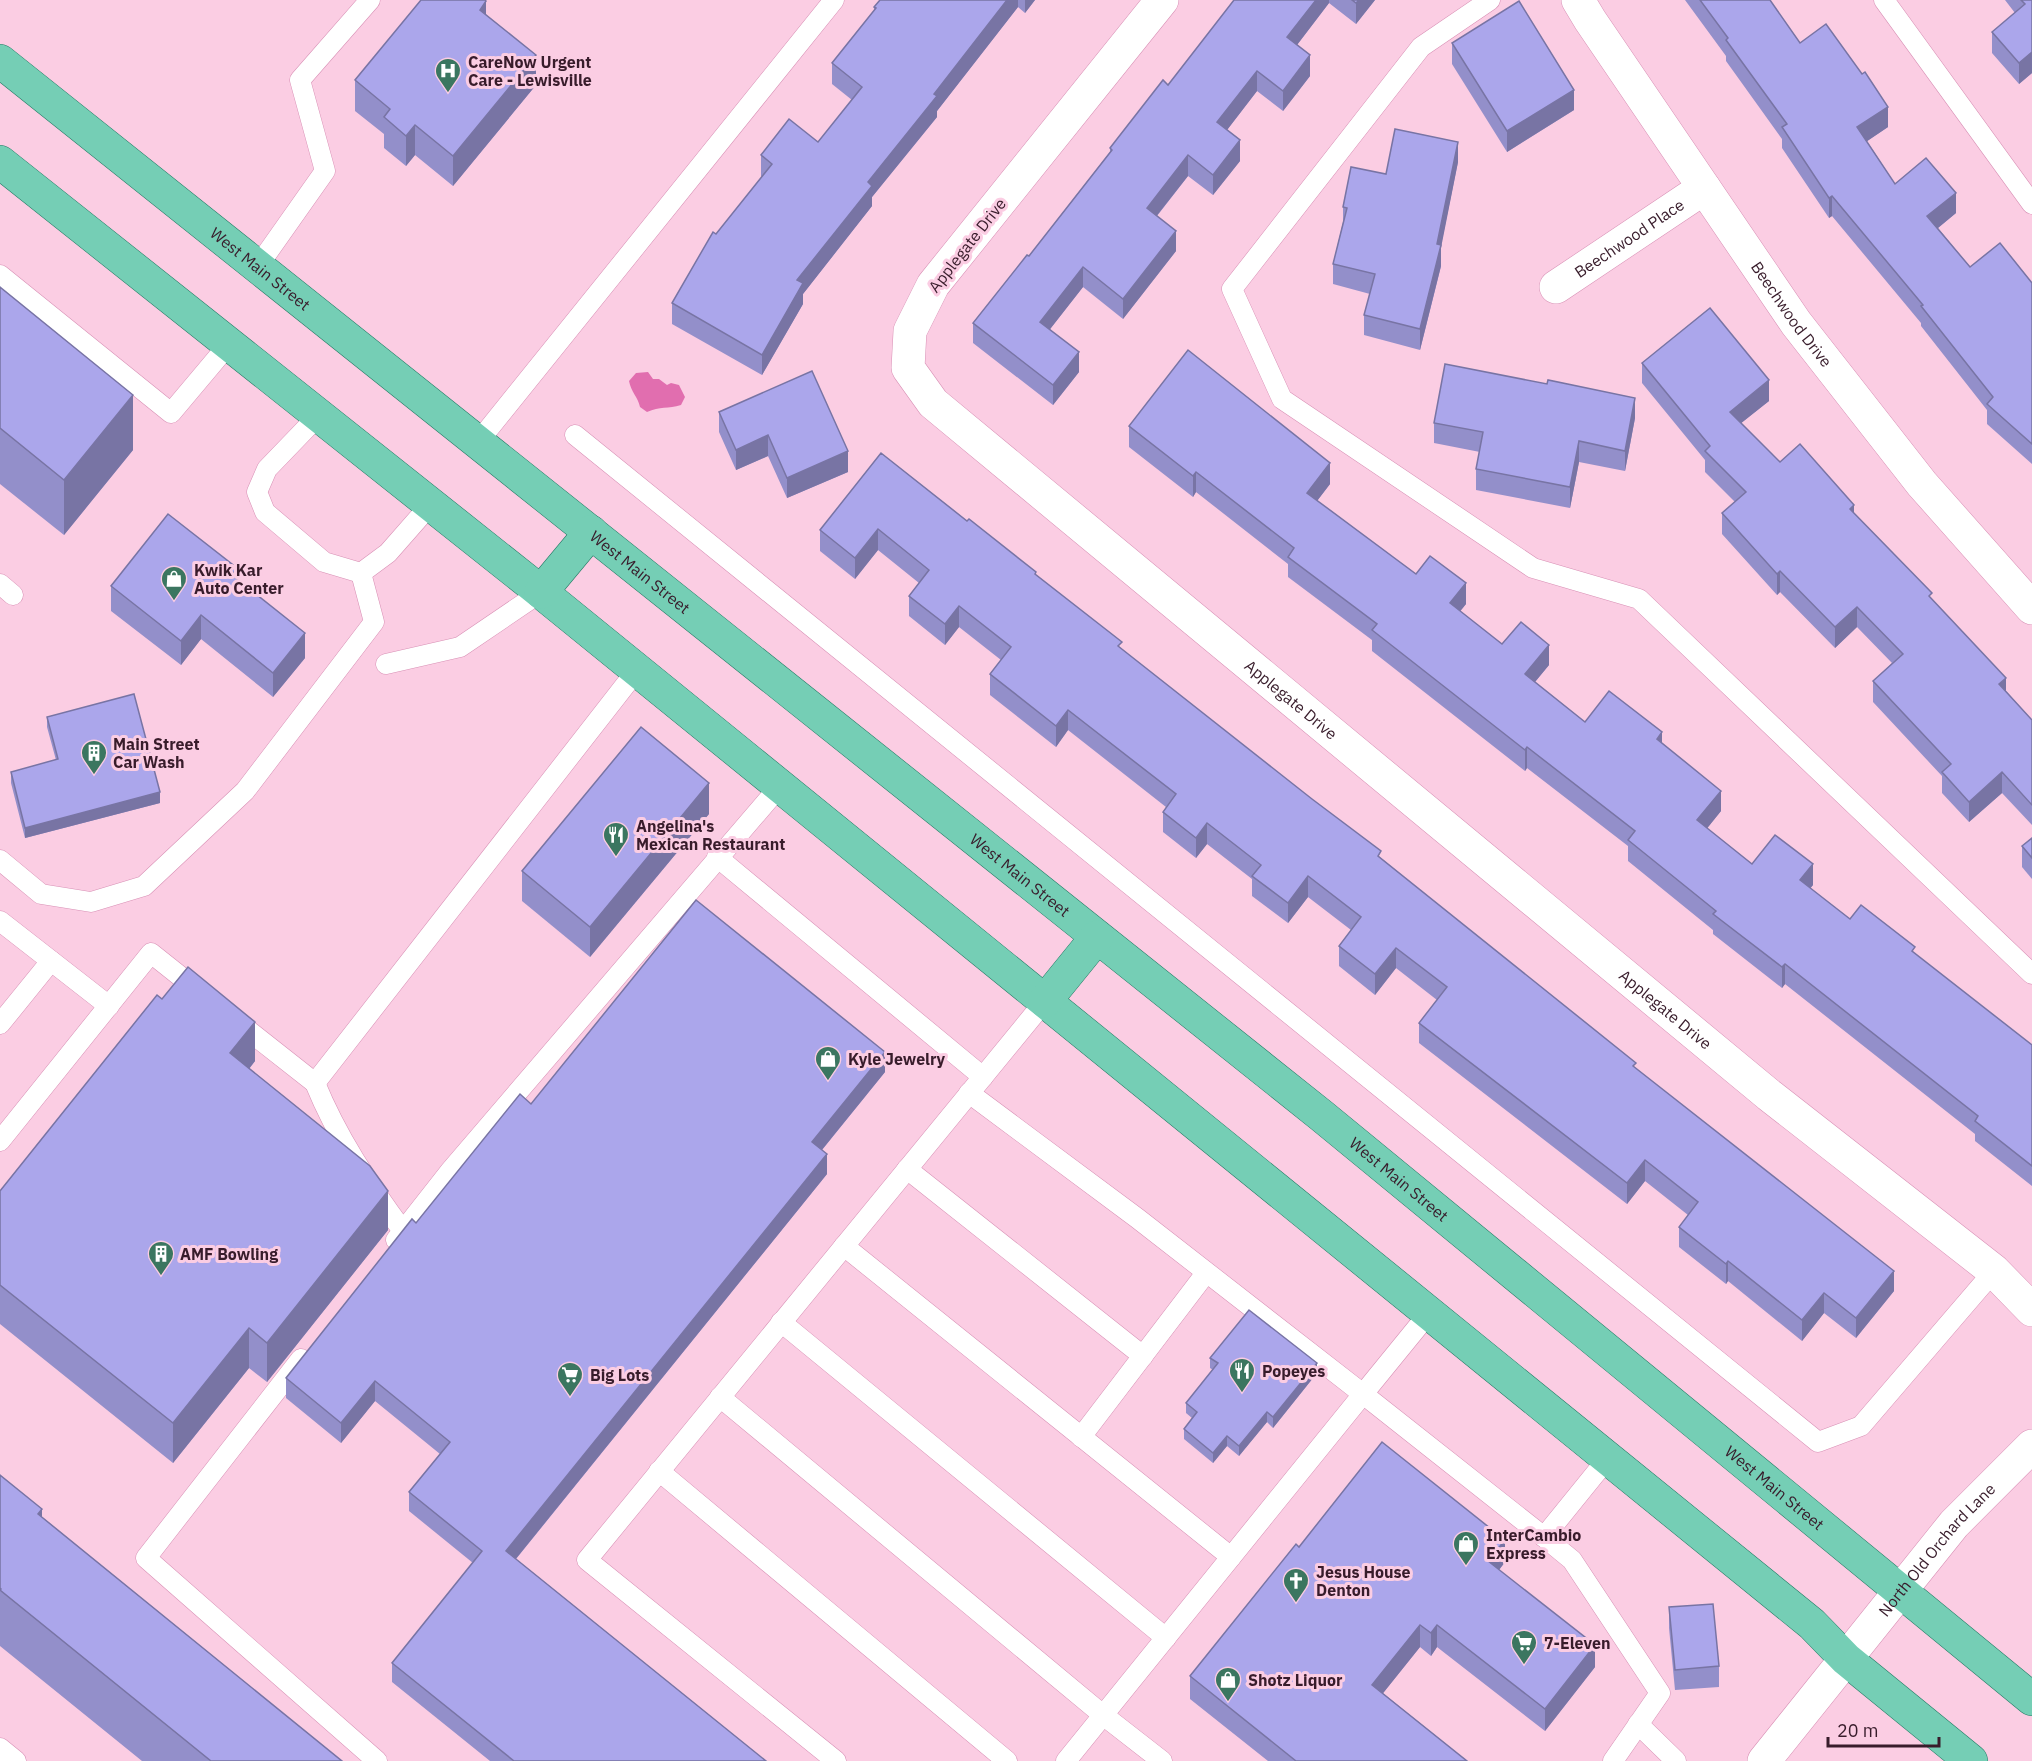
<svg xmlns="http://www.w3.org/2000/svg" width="2032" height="1761" font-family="'IBM Plex Sans',sans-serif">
<rect width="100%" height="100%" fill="#fbcde3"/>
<!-- water -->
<path fill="#e16eaf" d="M648,372L653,379H659L667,385L671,383L679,385L685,397L681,405C668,409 660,406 647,412L640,407C638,397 631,392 629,381L636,373Z"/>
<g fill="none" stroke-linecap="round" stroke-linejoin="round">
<defs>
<g id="lane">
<path d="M1490,0L1421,47L1232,289L1282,399L1533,568L1639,599L2032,974"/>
<path d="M1884,0L2032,204"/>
<path d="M258,266L325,171L300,80L370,0"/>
<path d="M0,275L171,413L229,344"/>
<path d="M319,415L267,469L257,492L265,512L324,562L361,573L388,553L431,504"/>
<path d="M575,435L1818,1442L1861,1426L1994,1271"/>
<path d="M478,442L834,0"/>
<path d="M0,584L13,595"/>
<path d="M386,664L460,647L541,592"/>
<path d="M717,857L983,1077"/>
<path d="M0,860L41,894L91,902L144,886L245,791L374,622L361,573"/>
<path d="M0,921L109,1006"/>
<path d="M235,1020L315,1083L637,670"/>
<path d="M0,1024L51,961"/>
<path d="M315,1083C337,1137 369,1185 403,1231"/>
<path d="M969,1093L1137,1218L1363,1394L1066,1761"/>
<path d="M0,1141L151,953L200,992"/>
<path d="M907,1169L1143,1356"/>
<path d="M396,1240L451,1170L780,786"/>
<path d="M844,1246L1231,1557"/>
<path d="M1429,1313L1363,1394L1544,1537L1608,1458"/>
<path d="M781,1322L1166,1638"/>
<path d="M301,1359L146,1558L377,1761"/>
<path d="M720,1397L1103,1715L1162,1761"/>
<path d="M1081,1437L1206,1273"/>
<path d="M659,1471L1007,1761"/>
<path d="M1544,1537L1572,1560L1660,1693L1613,1761"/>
<path d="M1638,1724L1676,1761"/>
<path d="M0,1748L16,1761"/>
<path d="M836,1761L587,1560L1045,1001"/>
</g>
<g id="street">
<path id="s1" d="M1162,0L933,285L910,331L908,368L933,403L1769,1095L1994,1271L2032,1310"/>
<path id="s2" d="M1578,0L1590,20L1796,323L1922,484L2032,608"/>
<path id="s3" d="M1556,287L1704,188"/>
</g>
<g id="secondary">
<path id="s4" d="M1764,1761L1954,1524L2032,1446"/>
</g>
<g id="primary">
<path id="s5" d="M0,61L1322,1116L2032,1699"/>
<path d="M0,162L541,592L1812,1624L1846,1659L1971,1761"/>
<path d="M541,592L591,532"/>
<path d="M1045,1001L1097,937"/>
</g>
</defs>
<!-- lane casing -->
<use href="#lane" stroke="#d890b5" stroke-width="21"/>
<!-- street casing -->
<use href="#street" stroke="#d890b5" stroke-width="34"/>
<!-- secondary casing -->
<use href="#secondary" stroke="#d890b5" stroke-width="34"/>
<!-- primary casing -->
<use href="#primary" stroke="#247b65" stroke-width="34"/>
<!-- lane -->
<use href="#lane" stroke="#fff" stroke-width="20"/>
<!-- street -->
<use href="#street" stroke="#fff" stroke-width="33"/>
<!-- secondary -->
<use href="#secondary" stroke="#fff" stroke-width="33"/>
<!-- primary -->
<use href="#primary" stroke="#75ceb5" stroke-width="33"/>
</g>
<!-- wall -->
<g fill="#938fca">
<path d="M880,0H1035L1025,13L1018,7L937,111V117L872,197V206L803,294V304L762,375L672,324V303L716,234L762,177L761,176V155L818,142L852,100L832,84V63L874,11V7Z"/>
<path d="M1234,0H1375L1356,24L1329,3L1297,45L1310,76L1283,111L1257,91L1227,130L1240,161L1213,195L1188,176L1157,216L1176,251L1123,319L1083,287L1050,329L1079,372L1053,405L973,343V323L1029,256L1110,152V148L1168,85Z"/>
<path d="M1685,0H1770L1800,43L1888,127L1867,141L1895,184L1956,213L1938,228L1970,267L2032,283V464L1987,424V410L1921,326V323L1832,216L1829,218L1782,148V139L1726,61V56Z"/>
<path d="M2005,0H2032V73L2019,84L1992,53V32L2015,13Z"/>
<path d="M486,15L536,85L453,186L415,155L406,166L384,148V134L355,111V80Z"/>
<path d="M1452,43L1574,110L1507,152L1452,64Z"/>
<path d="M1458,162L1441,245V266L1420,350L1364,335V315L1370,294L1333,284V264L1343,222V207L1386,174Z"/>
<path d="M0,287L133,450L64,535L0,484Z"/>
<path d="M1642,363L1769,401L1741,423L1780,462L1854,513L1932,600L2006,691L2032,720V825L2002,793L1969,822L1942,793V776L1873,702V681L1892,663L1857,627L1835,648L1780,592L1777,595L1722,534V513L1735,502L1705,472V460L1642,383Z"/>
<path d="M719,412L848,472L787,498L768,456L736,470L719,432Z"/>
<path d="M1635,418L1625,471L1579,462L1570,508L1476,490V469L1480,452L1434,443V423Z"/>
<path d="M1129,426L1330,484L1317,501L1416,574L1466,604L1460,611L1502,644L1549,665L1535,682L1585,722L1662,743L1721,811L1707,828L1752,864L1813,885L1810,888L1850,919L1915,954L2032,1045V1186L1975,1141V1134L1785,984L1782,988L1713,934V930L1628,861V846L1527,768L1525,771L1372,651V640L1288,577V564L1196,492L1193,497L1129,447Z"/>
<path d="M881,453L1036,575L1122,649L1381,858L1636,1068L1894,1291L1856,1338L1824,1313L1802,1341L1728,1281L1726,1284L1679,1247V1227L1688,1215L1645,1181L1627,1204L1419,1043V1023L1437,1000L1396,968L1375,995L1339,966V946L1351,930L1308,897L1288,923L1252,896V879L1207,844L1196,858L1163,832V812L1166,807L1068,730L1056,747L990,695V674L1001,660L959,627L945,645L909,616V596L919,583L878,550L855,579L820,551V530Z"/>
<path d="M237,579L305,658L273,697L201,639L181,665L111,611V586Z"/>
<path d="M47,717L160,803L25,838L11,783V772L56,760L47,727Z"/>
<path d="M709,814L590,957L522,901V871Z"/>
<path d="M2032,838V879L2022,867V846Z"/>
<path d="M162,999L255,1061L249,1069L388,1230L267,1382L249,1368L173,1463L0,1324V1191Z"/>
<path d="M885,1072L822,1150L827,1174L516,1559L766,1761H490L392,1682V1663L473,1563L409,1511V1492L440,1454L375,1401L341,1443L286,1398V1378L416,1223L531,1104Z"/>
<path d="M1210,1358L1317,1373L1273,1428L1267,1422L1239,1456L1227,1446L1213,1463L1184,1439V1429L1192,1418L1186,1413V1403L1213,1370L1210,1368Z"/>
<path d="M0,1475L42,1517L342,1761H142L0,1646Z"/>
<path d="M1299,1547L1505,1562L1499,1570L1595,1667L1545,1731L1437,1647L1431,1656L1420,1647L1383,1693L1467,1761H1268L1190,1699V1676Z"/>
<path d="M1669,1607L1719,1666V1687L1675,1690L1669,1628Z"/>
</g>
<!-- shaded-wall -->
<g fill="#7874a4">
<path d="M1007,0H1018V7L937,111V117L872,197V206L803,294V304L762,375V355L797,280L868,182L934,94Z"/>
<path d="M1025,0H1035L1025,13Z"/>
<path d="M1316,0H1329V3L1287,58V37Z"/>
<path d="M1359,0H1375L1356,24V3Z"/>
<path d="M486,1V31L480,10Z"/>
<path d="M2032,52V73L2019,84V63Z"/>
<path d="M536,55V85L453,186V156Z"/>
<path d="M1310,55V76L1283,111V91Z"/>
<path d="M1257,71V91L1217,143V122Z"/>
<path d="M1574,90V110L1507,152V131Z"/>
<path d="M1888,107V127L1857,148V127Z"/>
<path d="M415,125V155L406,166V136Z"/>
<path d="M1240,140V161L1213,195V175Z"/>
<path d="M1458,142V162L1441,248V245V266L1420,350V329Z"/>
<path d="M1188,155V176L1147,228V208Z"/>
<path d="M1956,193V213L1927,237V216Z"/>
<path d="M1832,196V216L1829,218V198Z"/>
<path d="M1176,231V251L1123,319V299Z"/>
<path d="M1083,267V287L1040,342V322Z"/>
<path d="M1079,352V372L1053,405V385Z"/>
<path d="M1769,380V401L1730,432V412Z"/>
<path d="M133,395V450L64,535V480Z"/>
<path d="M1635,398V418L1625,471V451Z"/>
<path d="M768,435V456L736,470V450Z"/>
<path d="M1579,441V462L1570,508V487Z"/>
<path d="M848,451V472L787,498V478Z"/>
<path d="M1330,463V484L1307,514V493Z"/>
<path d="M1196,472V492L1193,497V476Z"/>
<path d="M1854,505V525L1850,509Z"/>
<path d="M878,529V550L855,579V558Z"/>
<path d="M237,568V593L232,575Z"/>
<path d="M1780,571V592L1777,595V574Z"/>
<path d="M1466,583V604L1450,624V603Z"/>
<path d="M959,606V627L945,645V624Z"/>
<path d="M1857,607V627L1835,648V627Z"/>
<path d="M201,615V639L181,665V641Z"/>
<path d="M305,633V658L273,697V673Z"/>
<path d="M1549,645V665L1525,694V674Z"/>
<path d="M2006,678V699L1999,684Z"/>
<path d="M1068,710V730L1056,747V726Z"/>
<path d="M1662,732V753L1657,739Z"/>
<path d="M1527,747V768L1525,771V750Z"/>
<path d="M2002,772V793L1969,822V802Z"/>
<path d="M709,783V814L590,957V927Z"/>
<path d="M1721,791V811L1697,841V820Z"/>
<path d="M160,792V803L25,838V828Z"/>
<path d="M1207,823V844L1196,858V838Z"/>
<path d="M1813,864V885L1800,901V880Z"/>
<path d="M1308,876V897L1288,923V903Z"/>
<path d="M1396,948V968L1375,995V974Z"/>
<path d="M1785,964V984L1782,988V967Z"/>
<path d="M255,1022V1061L230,1093V1053Z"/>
<path d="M885,1052V1072L812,1162V1142Z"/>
<path d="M827,1154V1174L506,1571V1551Z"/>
<path d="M1645,1160V1181L1627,1204V1183Z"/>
<path d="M388,1191V1230L267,1382V1343Z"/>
<path d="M1728,1261V1281L1726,1284V1264Z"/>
<path d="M1894,1271V1291L1856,1338V1318Z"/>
<path d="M1824,1293V1313L1802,1341V1320Z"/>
<path d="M249,1328V1368L173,1463V1423Z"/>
<path d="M1317,1363V1373L1273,1428V1417Z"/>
<path d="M375,1381V1401L341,1443V1423Z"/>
<path d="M1267,1412V1422L1239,1456V1446Z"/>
<path d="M1227,1436V1446L1213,1463V1453Z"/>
<path d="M42,1509V1565L38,1514Z"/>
<path d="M1505,1540V1562L1488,1584V1561Z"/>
<path d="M1420,1625V1647L1372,1707V1685Z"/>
<path d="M1437,1625V1647L1431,1656V1633Z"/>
<path d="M1595,1645V1667L1545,1731V1709Z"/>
</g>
<!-- building -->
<g fill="#aba6eb" stroke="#7874a4" stroke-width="1.5">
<path d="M421,0H485L486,1L480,10L536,55L453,156L415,125L406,136L384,117L390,109L355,80Z"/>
<path d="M880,0H1007L934,94L937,96L868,182L872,186L797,280L803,283L762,355L672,303L713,232L716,234L772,164L761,155L789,119L818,142L862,87L832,63L876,8L874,7Z"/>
<path d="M1234,0H1316L1287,37L1310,55L1283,91L1257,71L1217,122L1240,140L1213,175L1188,155L1147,208L1176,231L1123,299L1083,267L1040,322L1079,352L1053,385L973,323L1027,255L1029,256L1112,150L1110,148L1163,80L1168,85Z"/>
<path d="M1352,0H1359L1356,3Z"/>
<path d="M1700,0H1770L1800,43L1826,24L1862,74L1865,72L1888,107L1857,127L1895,184L1926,158L1956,193L1927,216L1970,267L2000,243L2032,283V444L1987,404L1993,397L1921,306L1923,305L1832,196L1829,198L1782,127L1787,124L1726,40L1728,38Z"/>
<path d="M2021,0H2032V52L2019,63L1992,32L2025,4Z"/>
<path d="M1519,1L1574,90L1507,131L1452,43Z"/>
<path d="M1395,129L1458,142L1437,244L1441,245L1420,329L1364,315L1375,274L1333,264L1347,208L1343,207L1351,167L1386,174Z"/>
<path d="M0,287L133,395L64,480L0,428Z"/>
<path d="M1710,308L1769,380L1730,412L1780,462L1800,444L1854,505L1850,509L1932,593L1929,596L2006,678L1999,684L2032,720V805L2002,772L1969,802L1942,772L1951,764L1873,681L1903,654L1857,607L1835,627L1780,571L1777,574L1722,513L1746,492L1705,451L1710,446L1642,363Z"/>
<path d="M1188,350L1330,463L1307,493L1416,574L1430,556L1466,583L1450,603L1502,644L1521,622L1549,645L1525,674L1585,722L1609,691L1662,732L1657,739L1721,791L1697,820L1752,864L1775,835L1813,864L1800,880L1850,919L1861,905L1915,947L1912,951L2032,1045V1166L1975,1121L1978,1116L1785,964L1782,967L1713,914L1716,911L1628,840L1635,831L1527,747L1525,750L1372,630L1377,624L1288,557L1294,548L1196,472L1193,476L1129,426Z"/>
<path d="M1445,364L1547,384L1548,380L1635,398L1625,451L1579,441L1570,487L1476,469L1483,432L1434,423Z"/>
<path d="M812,371L848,451L787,478L768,435L736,450L719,412Z"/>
<path d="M881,453L967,521L969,519L1036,572L1035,574L1122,642L1118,646L1312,799L1381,851L1378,856L1636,1063L1633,1066L1894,1271L1856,1318L1824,1293L1802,1320L1728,1261L1726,1264L1679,1227L1698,1202L1645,1160L1627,1183L1419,1023L1447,987L1396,948L1375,974L1339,946L1361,917L1308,876L1288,903L1252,876L1261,865L1207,823L1196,838L1163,812L1176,794L1068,710L1056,726L990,674L1011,647L959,606L945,624L909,596L929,570L878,529L855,558L820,530Z"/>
<path d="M168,514L237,568L232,575L305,633L273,673L201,615L181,641L111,586Z"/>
<path d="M134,694L160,792L25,828L11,772L58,759L47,717Z"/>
<path d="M641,727L709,783L590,927L522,871Z"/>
<path d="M2032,838V858L2022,846Z"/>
<path d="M696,900L885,1052L812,1142L827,1154L506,1551L766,1761H514L392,1663L482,1551L409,1492L450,1442L375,1381L341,1423L286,1378L412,1219L416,1223L520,1094L531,1104Z"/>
<path d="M188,967L255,1022L230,1053L370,1166L388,1191L267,1343L249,1328L173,1423L0,1285V1191L157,995L162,999Z"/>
<path d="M1249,1310L1317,1363L1273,1417L1267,1412L1239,1446L1227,1436L1213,1453L1184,1429L1197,1412L1186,1403L1218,1363L1210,1358Z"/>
<path d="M1382,1442L1505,1540L1488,1561L1595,1645L1545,1709L1437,1625L1431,1633L1420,1625L1372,1685L1467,1761H1296L1190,1676L1296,1544L1299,1547Z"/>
<path d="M0,1475L42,1509L38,1514L342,1761H211L0,1590L1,1589L0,1588Z"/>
<path d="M1713,1604L1719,1666L1675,1670L1669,1607Z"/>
</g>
<!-- icons -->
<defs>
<symbol id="hospital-pin" viewBox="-11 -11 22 30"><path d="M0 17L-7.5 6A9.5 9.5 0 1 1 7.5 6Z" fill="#3b7660" stroke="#fbcde3"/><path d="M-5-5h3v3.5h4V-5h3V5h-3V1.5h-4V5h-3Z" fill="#fff"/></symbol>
<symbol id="shop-pin" viewBox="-11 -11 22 30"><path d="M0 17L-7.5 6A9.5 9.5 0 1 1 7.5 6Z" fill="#3b7660" stroke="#fbcde3"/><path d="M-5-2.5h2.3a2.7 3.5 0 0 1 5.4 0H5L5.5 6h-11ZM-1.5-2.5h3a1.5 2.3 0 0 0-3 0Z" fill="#fff"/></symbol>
<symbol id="building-pin" viewBox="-11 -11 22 30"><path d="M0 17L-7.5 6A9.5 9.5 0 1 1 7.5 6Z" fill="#3b7660" stroke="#fbcde3"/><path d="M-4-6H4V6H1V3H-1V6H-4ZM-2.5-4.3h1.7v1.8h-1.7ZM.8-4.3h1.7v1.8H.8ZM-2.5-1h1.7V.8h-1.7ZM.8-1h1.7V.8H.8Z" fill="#fff"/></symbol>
<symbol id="restaurant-pin" viewBox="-11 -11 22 30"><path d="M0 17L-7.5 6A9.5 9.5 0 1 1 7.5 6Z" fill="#3b7660" stroke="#fbcde3"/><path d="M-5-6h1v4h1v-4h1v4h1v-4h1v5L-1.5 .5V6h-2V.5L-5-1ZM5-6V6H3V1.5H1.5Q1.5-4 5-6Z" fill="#fff"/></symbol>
<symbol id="supermarket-pin" viewBox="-11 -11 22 30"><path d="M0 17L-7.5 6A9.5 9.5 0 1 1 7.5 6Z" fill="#3b7660" stroke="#fbcde3"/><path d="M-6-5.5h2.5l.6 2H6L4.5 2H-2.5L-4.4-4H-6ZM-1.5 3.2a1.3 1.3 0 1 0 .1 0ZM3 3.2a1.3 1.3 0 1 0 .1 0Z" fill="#fff"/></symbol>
<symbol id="church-pin" viewBox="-11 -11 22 30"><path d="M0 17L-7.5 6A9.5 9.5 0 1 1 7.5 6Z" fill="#3b7660" stroke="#fbcde3"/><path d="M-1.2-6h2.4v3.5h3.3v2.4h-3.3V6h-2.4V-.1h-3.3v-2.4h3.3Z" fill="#fff"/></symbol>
</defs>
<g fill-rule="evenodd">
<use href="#hospital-pin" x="433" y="56" width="30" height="40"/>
<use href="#shop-pin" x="159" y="564" width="30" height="40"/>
<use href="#building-pin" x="79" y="738" width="30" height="40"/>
<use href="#restaurant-pin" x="601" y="820" width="30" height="40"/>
<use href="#shop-pin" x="813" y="1044" width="30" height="40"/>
<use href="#building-pin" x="146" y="1239" width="30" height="40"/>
<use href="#restaurant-pin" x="1227" y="1356" width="30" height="40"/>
<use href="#supermarket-pin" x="555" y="1360" width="30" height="40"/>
<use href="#shop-pin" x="1451" y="1529" width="30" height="40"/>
<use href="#church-pin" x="1281" y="1566" width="30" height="40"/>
<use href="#supermarket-pin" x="1509" y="1628" width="30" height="40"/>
<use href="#shop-pin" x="1213" y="1665" width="30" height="40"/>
</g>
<g text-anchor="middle" stroke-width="6" stroke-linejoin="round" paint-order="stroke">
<!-- poi labels -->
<g font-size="16" font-weight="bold" fill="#381c2b" stroke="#fbcde3" text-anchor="start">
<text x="468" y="68">CareNow Urgent<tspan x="468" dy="18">Care - Lewisville</tspan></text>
<text x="194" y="576">Kwik Kar<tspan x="194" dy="18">Auto Center</tspan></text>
<text x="113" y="750">Main Street<tspan x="113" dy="18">Car Wash</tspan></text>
<text x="636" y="832">Angelina's<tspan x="636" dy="18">Mexican Restaurant</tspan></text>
<text x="848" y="1065">Kyle Jewelry</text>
<text x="180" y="1260">AMF Bowling</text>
<text x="1262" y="1377">Popeyes</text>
<text x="590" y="1381">Big Lots</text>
<text x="1486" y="1541">InterCambio<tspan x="1486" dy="18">Express</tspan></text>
<text x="1316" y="1578">Jesus House<tspan x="1316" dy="18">Denton</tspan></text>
<text x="1544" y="1649">7-Eleven</text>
<text x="1248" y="1686">Shotz Liquor</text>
</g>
<!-- street labels -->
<g font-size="16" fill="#381c2b" stroke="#fbcde3">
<text dy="6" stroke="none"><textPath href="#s3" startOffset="88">Beechwood Place</textPath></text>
<text transform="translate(967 245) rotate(-52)" y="6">Applegate Drive</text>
<text dy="6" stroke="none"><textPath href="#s5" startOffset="333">West Main Street</textPath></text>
<text dy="6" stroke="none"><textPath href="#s2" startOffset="380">Beechwood Drive</textPath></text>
<text dy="6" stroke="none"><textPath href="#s5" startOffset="819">West Main Street</textPath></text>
<text dy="6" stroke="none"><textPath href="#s1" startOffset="962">Applegate Drive</textPath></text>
<text dy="6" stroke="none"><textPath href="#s5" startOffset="1305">West Main Street</textPath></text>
<text dy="6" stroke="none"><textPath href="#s1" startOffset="1448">Applegate Drive</textPath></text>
<text dy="6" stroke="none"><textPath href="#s5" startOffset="1791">West Main Street</textPath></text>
<text dy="6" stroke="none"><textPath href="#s5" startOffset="2277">West Main Street</textPath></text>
<text dy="6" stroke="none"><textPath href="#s4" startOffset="273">North Old Orchard Lane</textPath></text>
</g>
</g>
<!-- scale -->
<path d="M1828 1737v9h111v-9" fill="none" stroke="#381c2b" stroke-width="3"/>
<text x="1837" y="1737" font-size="18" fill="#381c2b" stroke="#fbcde3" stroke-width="4.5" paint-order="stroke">20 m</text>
</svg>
